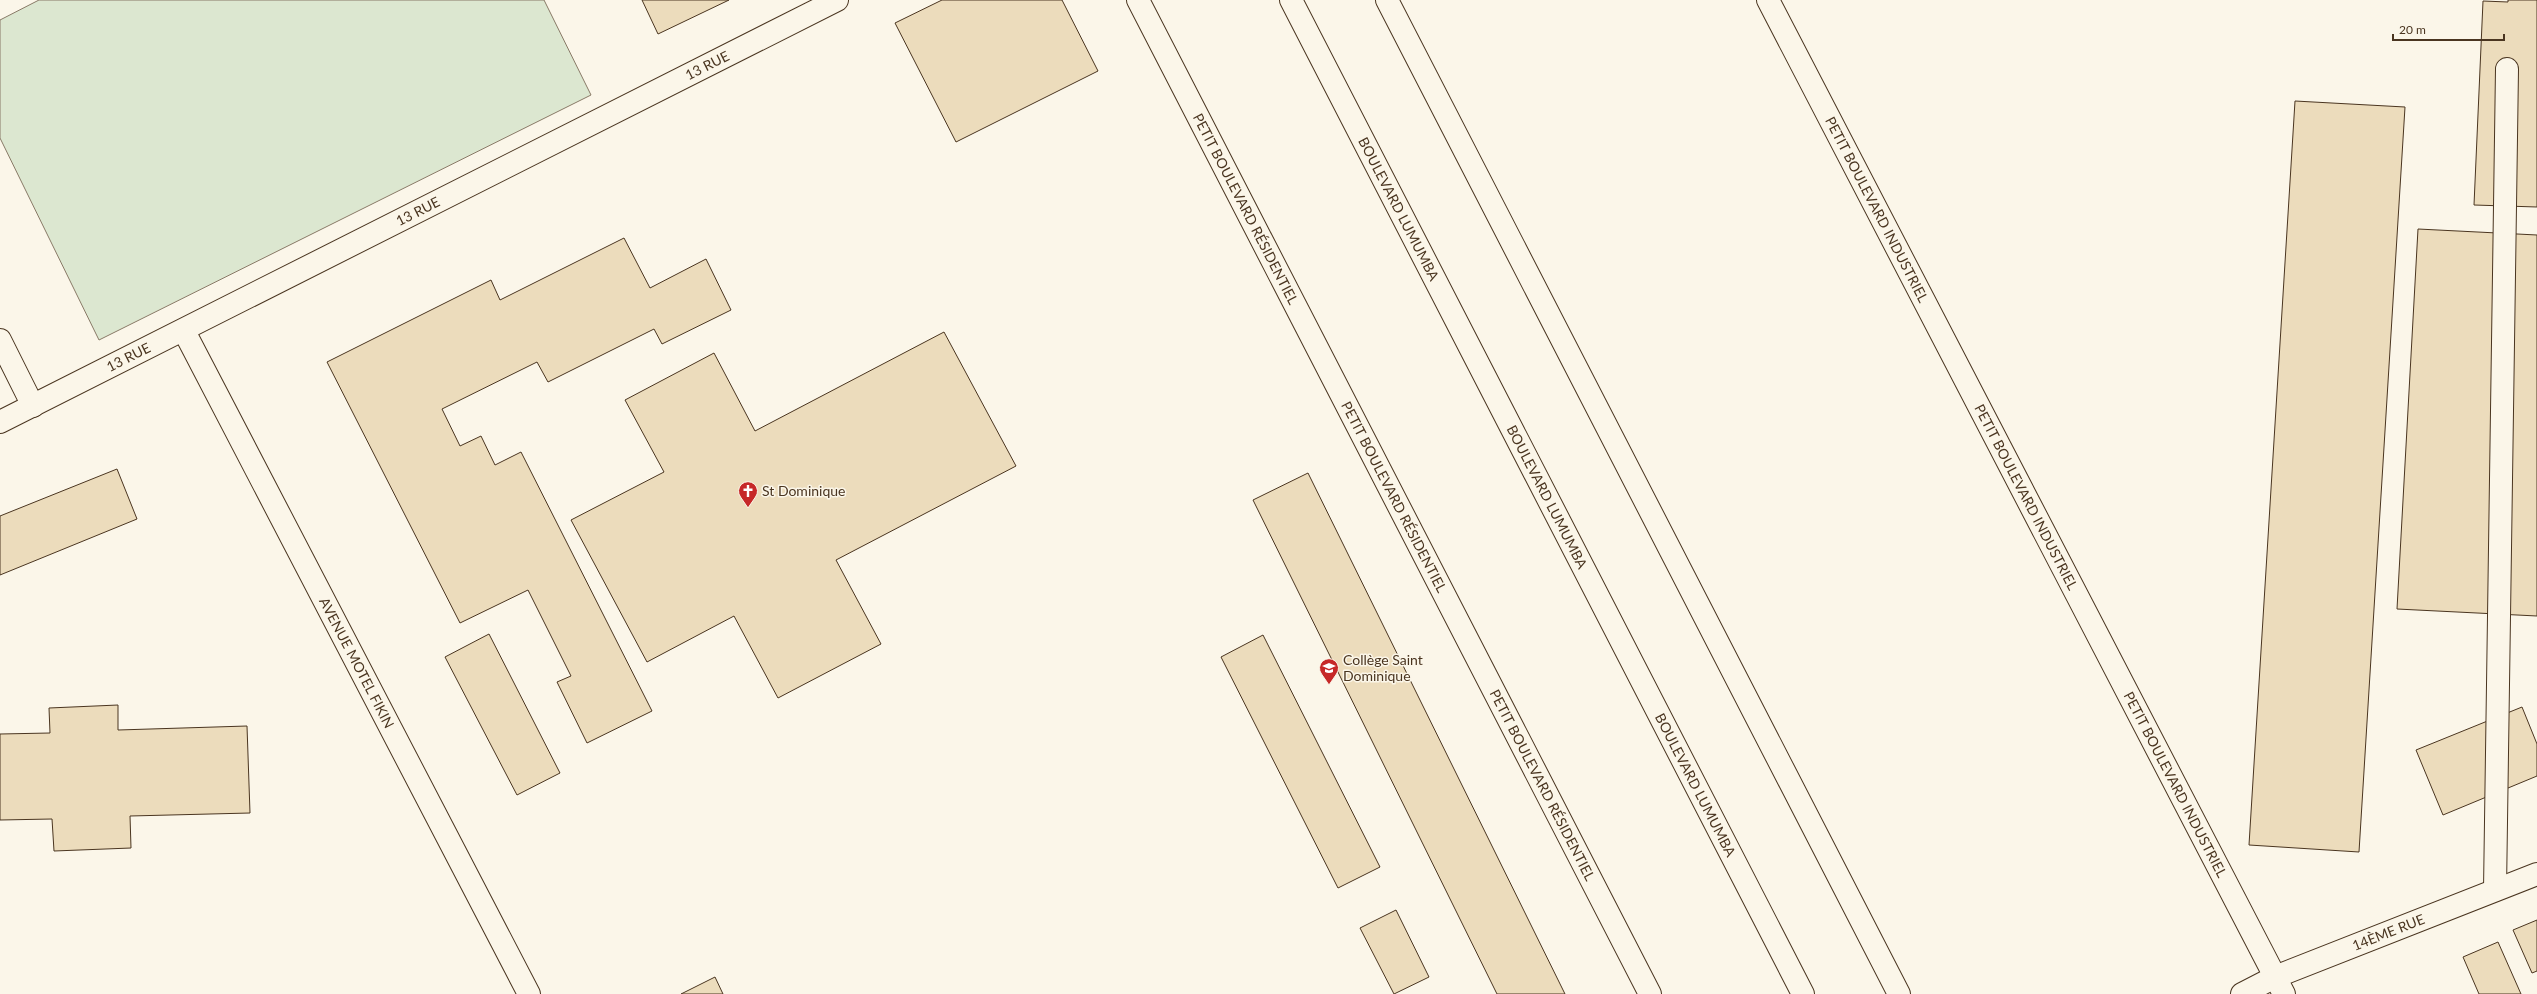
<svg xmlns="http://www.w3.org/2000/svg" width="2537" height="994" font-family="Lato,sans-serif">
<rect width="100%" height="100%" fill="#fbf6e9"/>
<!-- garden -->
<path fill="#dce7d0" stroke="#887966" d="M39,0H544L591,95L99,340L0,138V20Z"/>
<!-- building -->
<g fill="#ecdcbc" stroke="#4a3520">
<path d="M642,0H729L658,34Z"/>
<path d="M942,0H1062L1098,71L956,142L895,23Z"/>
<path d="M2508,0H2537V207L2474,205L2483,1L2508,2Z"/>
<path d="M2295,101L2405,107L2359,852L2249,845Z"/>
<path d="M2418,229L2537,235V616L2397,609Z"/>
<path d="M624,238L650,288L706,259L731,310L662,344L654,329L548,382L537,362L442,409L460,446L481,436L495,465L521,452L652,711L587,743L557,682L571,676L528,590L460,623L327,362L491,280L500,300Z"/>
<path d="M944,332L1016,466L836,560L881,644L778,698L734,616L647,662L571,520L664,472L625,400L714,353L755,431Z"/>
<path d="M117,469L137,519L0,575V516Z"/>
<path d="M1308,473L1565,994H1497L1253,500Z"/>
<path d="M489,634L560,773L517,795L445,657Z"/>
<path d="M1263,635L1380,867L1338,888L1221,657Z"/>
<path d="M118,705V730L247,726L250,813L130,816L131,848L54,851L52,819L0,820V734L50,733L49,708Z"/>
<path d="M2522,707L2537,744V776L2443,815L2416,750Z"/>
<path d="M1396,910L1429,977L1394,994L1360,928Z"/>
<path d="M2537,920V971L2532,973L2513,930Z"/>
<path d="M2498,942L2521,994H2479L2463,957Z"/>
<path d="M715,977L723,994H681Z"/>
</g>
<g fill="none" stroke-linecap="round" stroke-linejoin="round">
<defs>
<g id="minor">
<path id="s1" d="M1138,0L1650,994"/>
<path id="s2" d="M1768,0L2284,994"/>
<path id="s3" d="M184,331L529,994"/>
<path d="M0,340L33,406"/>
<path id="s4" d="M0,422L837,0"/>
<path d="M2495,890L2507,69"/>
<path id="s5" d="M2242,994L2275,977L2537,874"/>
</g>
<g id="trunk">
<path id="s6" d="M1291,0L1803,994"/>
<path d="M1387,0L1899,994"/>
</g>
</defs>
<!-- minor casing -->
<use href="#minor" stroke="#4a3520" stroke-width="24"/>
<!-- trunk casing -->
<use href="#trunk" stroke="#4a3520" stroke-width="24"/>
<!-- minor -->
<use href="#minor" stroke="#fbf6e9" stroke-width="22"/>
<!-- trunk -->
<use href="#trunk" stroke="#fbf6e9" stroke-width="22"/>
</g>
<!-- icons -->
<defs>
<symbol id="church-pin" viewBox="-11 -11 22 30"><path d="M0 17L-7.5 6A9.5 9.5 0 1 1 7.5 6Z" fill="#c62828" stroke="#fbf6e9"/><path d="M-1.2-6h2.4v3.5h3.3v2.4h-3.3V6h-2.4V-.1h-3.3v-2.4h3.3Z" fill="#fff"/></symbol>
<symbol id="school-pin" viewBox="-11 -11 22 30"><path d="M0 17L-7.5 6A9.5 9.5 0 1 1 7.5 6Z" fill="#c62828" stroke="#fbf6e9"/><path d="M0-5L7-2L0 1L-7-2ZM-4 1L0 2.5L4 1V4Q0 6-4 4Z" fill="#fff"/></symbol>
</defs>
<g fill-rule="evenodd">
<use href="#church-pin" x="737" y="480" width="22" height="30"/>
<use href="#school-pin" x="1318" y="657" width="22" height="30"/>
</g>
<g text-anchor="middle" stroke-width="3" stroke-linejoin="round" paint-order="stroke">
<!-- street labels -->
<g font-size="14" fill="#4a3520" stroke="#fbf6e9">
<text dy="5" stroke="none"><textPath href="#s4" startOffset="792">13 RUE</textPath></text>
<text dy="5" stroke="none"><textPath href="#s1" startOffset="235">PETIT BOULEVARD RÉSIDENTIEL</textPath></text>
<text dy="5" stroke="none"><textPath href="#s6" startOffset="235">BOULEVARD LUMUMBA</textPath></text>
<text dy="5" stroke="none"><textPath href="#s2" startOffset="236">PETIT BOULEVARD INDUSTRIEL</textPath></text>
<text dy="5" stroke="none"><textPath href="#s4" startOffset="468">13 RUE</textPath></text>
<text dy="5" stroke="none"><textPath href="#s4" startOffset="144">13 RUE</textPath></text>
<text dy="5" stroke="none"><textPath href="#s1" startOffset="559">PETIT BOULEVARD RÉSIDENTIEL</textPath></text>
<text dy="5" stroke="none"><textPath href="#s6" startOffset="559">BOULEVARD LUMUMBA</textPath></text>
<text dy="5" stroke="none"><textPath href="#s2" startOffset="560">PETIT BOULEVARD INDUSTRIEL</textPath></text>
<text dy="5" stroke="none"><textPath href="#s3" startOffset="374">AVENUE MOTEL FIKIN</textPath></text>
<text dy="5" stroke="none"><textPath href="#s1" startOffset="883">PETIT BOULEVARD RÉSIDENTIEL</textPath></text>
<text dy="5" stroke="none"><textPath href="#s6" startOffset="883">BOULEVARD LUMUMBA</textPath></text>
<text dy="5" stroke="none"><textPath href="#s2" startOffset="884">PETIT BOULEVARD INDUSTRIEL</textPath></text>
<text dy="5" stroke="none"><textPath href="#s5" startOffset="159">14ÈME RUE</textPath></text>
</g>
<!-- poi labels -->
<g font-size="14" fill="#4a3520" stroke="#fbf6e9" text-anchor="start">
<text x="762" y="496">St Dominique</text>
<text x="1343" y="665">Collège Saint<tspan x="1343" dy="16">Dominique</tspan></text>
</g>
</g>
<!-- scale -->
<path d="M2393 34v6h111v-6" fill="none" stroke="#4a3520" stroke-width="2"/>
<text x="2399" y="34" font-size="12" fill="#4a3520" stroke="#fbf6e9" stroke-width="3" paint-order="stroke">20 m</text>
</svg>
